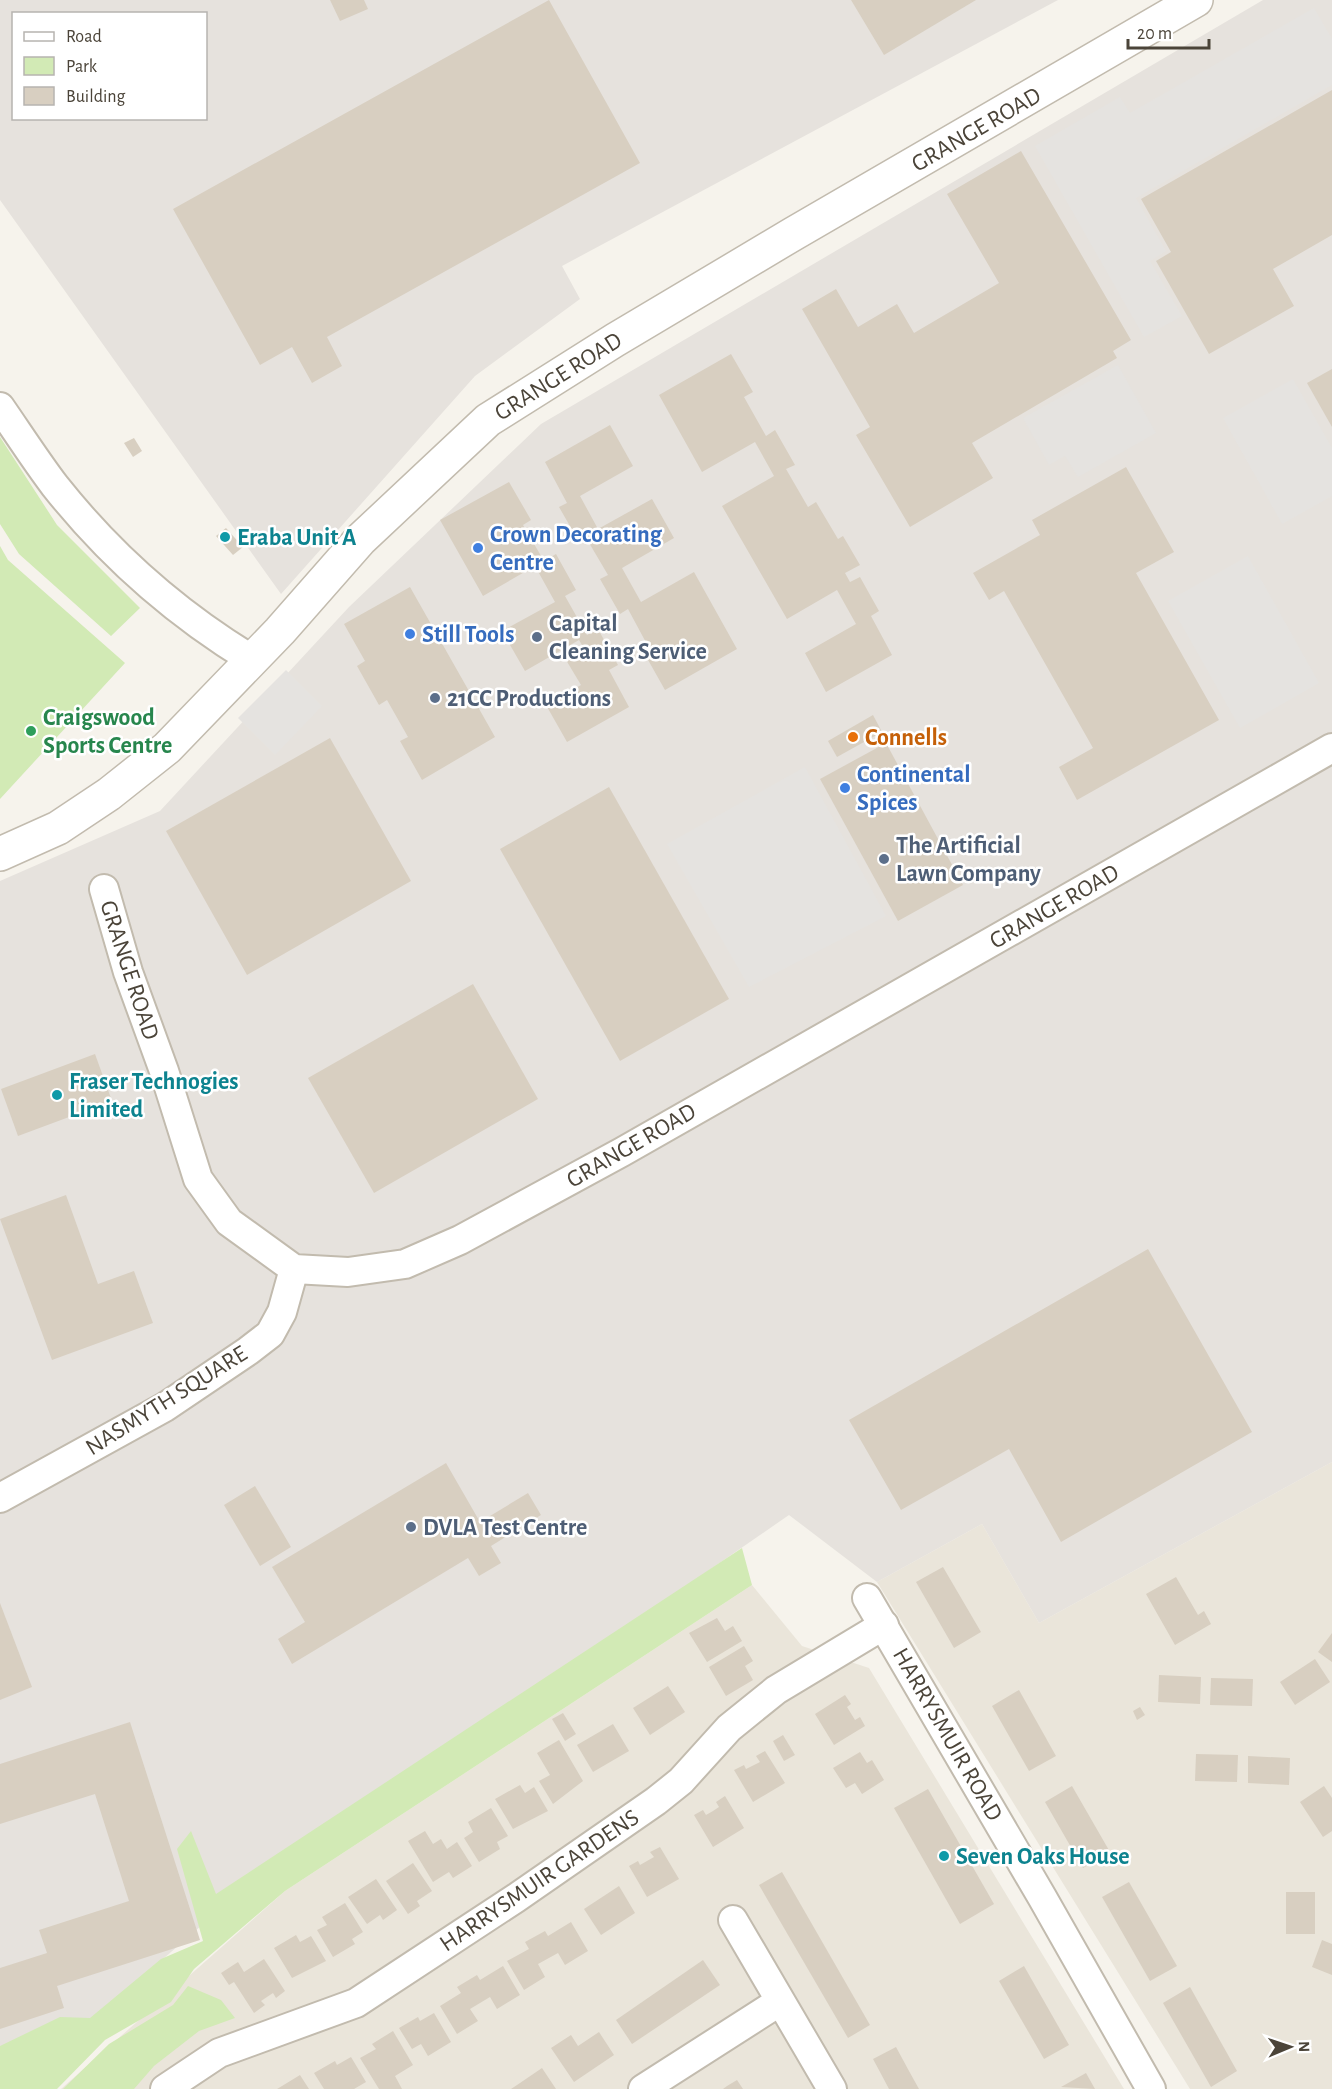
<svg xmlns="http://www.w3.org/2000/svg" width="1332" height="2089" font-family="'Alegreya Sans',sans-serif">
<rect width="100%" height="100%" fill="#f6f3ec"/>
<!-- residential -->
<g fill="#eae5da">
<path d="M1332,1462V2089H1190L877,1582L982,1524L1039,1623Z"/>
<path d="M752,1585L802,1646L869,1668L1124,2089H61L285,1891Z"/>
</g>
<!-- industrial -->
<g fill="#e6e2dd" fill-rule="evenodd">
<path d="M0,0H1058L562,266L580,299L475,376L281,594L0,200ZM14,14H206V118H14Z"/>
<path d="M1263,0H1332V1462L1039,1623L982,1524L877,1582L789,1515L226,1904L14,2089H0V881L160,811L349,607L541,424Z"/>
</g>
<!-- green -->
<g fill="#d2eab5">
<path d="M0,437L57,525L140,608L111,636L19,554L0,524Z"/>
<path d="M0,546L8,560L125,663L0,799Z"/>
<path d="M742,1548L752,1585L285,1891L194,1969L171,2002L105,2040L57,2089H0V2046L60,2017L90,2018L161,1959L203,1941L177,1849L191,1831L216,1894Z"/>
<path d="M188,1986L221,2000L235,2018L199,2031L154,2066L134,2089H63L109,2044L173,2005Z"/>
</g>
<!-- parking -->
<g fill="#e5e3e0">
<path d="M1314,8L1332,39V85L1136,198L1166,251L1150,261L1182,316L1144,337L1035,146L1120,97L1130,113Z"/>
<path d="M1118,365L1156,433L1078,477L1065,456L1049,465L1023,418Z"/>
<path d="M1293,379L1332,448V496L1282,524L1223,418Z"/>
<path d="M1248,556L1319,683L1240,728L1168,601Z"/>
<path d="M286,670L322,706L275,755L238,718Z"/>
<path d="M805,767L886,916L749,987L667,844Z"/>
</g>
<!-- building -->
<g fill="#d8cfc1">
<path d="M330,0H364L368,9L340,21Z"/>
<path d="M549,0L640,163L327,337L342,366L312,383L292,347L260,365L173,209Z"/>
<path d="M851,0H976L884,55Z"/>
<path d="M1332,90V235L1273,269L1294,306L1209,354L1156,261L1171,252L1141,199Z"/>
<path d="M1021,151L1131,340L1113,351L1117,358L972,443L993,478L910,527L856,435L870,427L802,309L836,289L858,327L897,304L914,333L999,283L947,194Z"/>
<path d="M731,354L753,392L744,397L766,436L775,430L795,465L786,469L808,507L816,502L838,539L843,536L860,565L845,573L850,582L860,577L879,611L871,616L892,655L826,692L805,653L856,624L837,590L787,619L722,506L774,476L755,442L702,472L659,395Z"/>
<path d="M1332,369V427L1307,383Z"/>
<path d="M610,425L633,466L580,496L598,529L652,499L674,538L622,568L641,602L694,572L737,649L665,690L643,651L649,648L628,609L620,614L600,579L608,575L585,536L578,540L559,507L567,503L545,462Z"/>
<path d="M134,438L142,451L133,457L124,443Z"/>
<path d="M1126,467L1174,552L1136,573L1219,720L1077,800L1059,767L1093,748L1004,591L989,600L973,573L1040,535L1032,520Z"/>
<path d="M509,482L531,520L523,525L544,561L556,554L576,590L565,596L587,635L598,629L618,665L609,670L629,707L567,742L546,705L581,685L566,660L585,650L579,640L525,671L502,631L555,602L535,566L483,596L440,520Z"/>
<path d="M226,528L243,547L233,555L216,536Z"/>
<path d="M410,587L495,737L422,780L400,741L408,737L387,700L379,705L357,666L365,661L344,624Z"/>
<path d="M873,715L882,732L837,757L828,741Z"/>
<path d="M330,738L411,881L247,975L166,831Z"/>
<path d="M886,743L963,885L898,921L820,779Z"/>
<path d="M609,787L729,999L620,1061L500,849Z"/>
<path d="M473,984L538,1099L374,1193L308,1078Z"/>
<path d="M95,1054L112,1101L18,1136L1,1089Z"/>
<path d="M66,1195L98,1284L134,1271L153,1323L52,1360L0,1219Z"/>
<path d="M1148,1249L1252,1432L1061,1542L1009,1449L901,1510L849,1420Z"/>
<path d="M446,1463L480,1522L528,1493L541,1515L491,1546L501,1563L479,1576L468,1558L292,1664L278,1639L305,1622L272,1567Z"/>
<path d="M255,1486L291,1547L260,1566L224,1505Z"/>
<path d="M943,1567L981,1632L954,1648L916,1582Z"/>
<path d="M1176,1577L1198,1615L1204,1611L1211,1624L1175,1645L1146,1594Z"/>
<path d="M0,1603L32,1687L0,1700Z"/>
<path d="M717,1618L725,1631L733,1626L742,1641L707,1662L689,1633Z"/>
<path d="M1332,1633V1662L1318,1652Z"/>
<path d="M744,1646L753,1661L745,1666L753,1680L726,1696L709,1667Z"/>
<path d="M1315,1659L1330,1682L1295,1705L1280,1682Z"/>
<path d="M1159,1675L1201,1677L1200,1704L1158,1702Z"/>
<path d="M1211,1678L1253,1679L1252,1706L1210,1705Z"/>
<path d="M668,1686L685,1712L650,1735L633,1708Z"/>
<path d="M1019,1690L1056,1756L1029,1771L992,1706Z"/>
<path d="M845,1695L851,1704L847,1707L855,1720L860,1717L865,1726L834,1745L815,1714Z"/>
<path d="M1140,1707L1145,1715L1137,1720L1133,1711Z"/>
<path d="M563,1713L576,1734L565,1741L552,1719Z"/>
<path d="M130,1722L200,1940L57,1986L64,2008L0,2029V1968L47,1953L39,1930L129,1901L95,1794L0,1824V1764Z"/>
<path d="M613,1724L629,1751L593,1772L577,1745Z"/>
<path d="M783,1735L795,1755L784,1761L773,1741Z"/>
<path d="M559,1740L583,1781L553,1804L539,1781L550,1775L537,1753Z"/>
<path d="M765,1751L785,1783L753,1802L734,1770L744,1765L746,1769L760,1762L756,1756Z"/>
<path d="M860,1752L867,1763L872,1760L884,1780L862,1794L855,1783L846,1788L833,1768Z"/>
<path d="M1196,1754L1238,1755L1237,1782L1195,1781Z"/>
<path d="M1248,1756L1290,1758L1289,1785L1248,1783Z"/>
<path d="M520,1785L525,1793L534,1787L548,1811L513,1829L495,1799Z"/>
<path d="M1072,1786L1110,1852L1083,1868L1045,1802Z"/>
<path d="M1324,1786L1332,1798V1831L1323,1837L1300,1802Z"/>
<path d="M928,1789L994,1904L960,1924L894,1808Z"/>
<path d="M725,1796L744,1828L713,1847L694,1815L703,1810L706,1815L713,1811L719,1807L716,1802Z"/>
<path d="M491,1808L508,1836L497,1842L500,1849L479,1862L464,1838L473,1832L468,1822Z"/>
<path d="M425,1831L433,1844L441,1839L447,1849L457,1842L472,1866L453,1878L449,1872L433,1882L408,1841Z"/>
<path d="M660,1847L679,1879L647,1897L629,1866L638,1861L640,1865L654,1857L650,1852Z"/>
<path d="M413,1863L432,1891L417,1901L420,1906L408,1914L386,1881Z"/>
<path d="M782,1872L870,2025L848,2038L759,1885Z"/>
<path d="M376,1879L397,1910L383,1920L380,1915L367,1924L348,1897Z"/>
<path d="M1129,1882L1177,1966L1150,1981L1102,1897Z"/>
<path d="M619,1886L635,1913L601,1935L584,1909Z"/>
<rect x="1286" y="1892" width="29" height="42"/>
<path d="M345,1903L363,1932L352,1939L355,1944L333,1957L317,1930L327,1925L322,1917Z"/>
<path d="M571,1922L588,1951L565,1965L558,1953L538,1964L545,1977L524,1990L507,1961L529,1949L525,1942L545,1931L548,1936Z"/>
<path d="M296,1935L300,1942L311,1936L326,1961L292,1978L274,1948Z"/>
<path d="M1322,1940L1332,1944V1975L1312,1967Z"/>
<path d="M264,1959L285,1991L276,1998L273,1993L261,2001L265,2005L254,2013L234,1982L229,1985L221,1973L238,1962L244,1972Z"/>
<path d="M703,1960L720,1985L632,2044L616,2020Z"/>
<path d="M503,1966L520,1995L497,2009L490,1997L470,2009L478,2021L457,2034L440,2006L461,1993L457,1987L477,1975L480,1980Z"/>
<path d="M1024,1966L1069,2045L1044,2059L999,1981Z"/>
<path d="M1190,1987L1237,2071L1211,2087L1163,2003Z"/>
<path d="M434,2013L451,2042L428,2056L421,2044L412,2049L399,2028L418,2017L420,2021Z"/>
<path d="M393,2031L413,2065L395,2076L402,2089H379L360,2058L376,2049L372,2044Z"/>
<path d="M599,2032L614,2055L574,2082L551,2048L571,2035L578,2046Z"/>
<path d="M896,2047L909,2071L919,2089H889L880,2072L873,2059Z"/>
<path d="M351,2057L366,2082L354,2089H324L314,2073L335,2061L337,2065Z"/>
<path d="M542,2068L556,2089H511L520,2083Z"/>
<path d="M1086,2073L1095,2089L1061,2087Z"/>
<path d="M300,2075L309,2089H277L282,2086Z"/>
<path d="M737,2080L743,2089H723L727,2086Z"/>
</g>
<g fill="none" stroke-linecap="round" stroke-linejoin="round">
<defs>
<g id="minor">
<path d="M0,407C18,433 36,461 55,486C109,554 177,614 251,659"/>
<path d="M104,889L128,972L164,1071L198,1179L229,1222L294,1269L348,1272L405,1264L460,1240L622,1152L1332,748"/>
<path d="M0,1498L165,1407L248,1351L270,1334L282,1312L294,1269"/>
<path d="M867,1598L1042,1897L1151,2089"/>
<path d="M733,1920L832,2089"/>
<path d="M165,2089L219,2053L356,2003L516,1898L656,1801L681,1781L729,1728L776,1690L884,1625"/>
<path d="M643,2089L779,2002"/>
</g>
<path id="tertiary" d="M0,854L58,828L109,794L167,748L280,631L360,540L488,420L615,340L793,234L1196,0"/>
</defs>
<!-- minor casing -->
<use href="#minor" stroke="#c2bbae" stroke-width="32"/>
<!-- tertiary casing -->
<use href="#tertiary" stroke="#c2bbae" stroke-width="36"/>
<!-- minor -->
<use href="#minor" stroke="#fff" stroke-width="28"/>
<!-- tertiary -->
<use href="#tertiary" stroke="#fff" stroke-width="33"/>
</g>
<!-- markers -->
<g fill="#0f9aa8" stroke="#fff" stroke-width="2">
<circle cx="225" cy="537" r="6"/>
<circle cx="57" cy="1095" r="6"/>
<circle cx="944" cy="1856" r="6"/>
</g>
<g fill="#3f7fe0" stroke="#fff" stroke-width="2">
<circle cx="478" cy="548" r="6"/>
<circle cx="410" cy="634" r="6"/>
<circle cx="845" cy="788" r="6"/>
</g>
<g fill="#5c6f8a" stroke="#fff" stroke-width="2">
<circle cx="537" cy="637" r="6"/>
<circle cx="435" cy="698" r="6"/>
<circle cx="884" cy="859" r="6"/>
<circle cx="411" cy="1527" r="6"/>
</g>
<circle fill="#2e9e5b" stroke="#fff" stroke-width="2" cx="31" cy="731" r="6"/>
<circle fill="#e8710a" stroke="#fff" stroke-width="2" cx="853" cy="737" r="6"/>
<g text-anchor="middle" stroke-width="5" stroke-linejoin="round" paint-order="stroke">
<!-- street labels -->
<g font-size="24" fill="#4b4439" stroke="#fff">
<text transform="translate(976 129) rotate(-30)" y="8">GRANGE ROAD</text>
<text transform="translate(558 376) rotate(-32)" y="8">GRANGE ROAD</text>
<text transform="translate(1054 906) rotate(-30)" y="8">GRANGE ROAD</text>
<text transform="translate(130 970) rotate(72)" y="8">GRANGE ROAD</text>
<text transform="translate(631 1145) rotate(-30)" y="8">GRANGE ROAD</text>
<text transform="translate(166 1400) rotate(-32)" y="8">NASMYTH SQUARE</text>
<text transform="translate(948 1734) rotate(60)" y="8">HARRYSMUIR ROAD</text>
<text transform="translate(539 1880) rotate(-34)" y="8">HARRYSMUIR GARDENS</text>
</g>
<!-- shop labels -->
<g font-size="24" font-weight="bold" fill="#366cbe" stroke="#fff" text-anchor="start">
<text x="490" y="542">Crown Decorating<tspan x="490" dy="28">Centre</tspan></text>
<text x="422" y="642">Still Tools</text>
<text x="857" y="782">Continental<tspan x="857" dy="28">Spices</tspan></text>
</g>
<!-- culture labels -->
<g font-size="24" font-weight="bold" fill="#0d838f" stroke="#fff" text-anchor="start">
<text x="237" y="545">Eraba Unit A</text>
<text x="69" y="1089">Fraser Technogies<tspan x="69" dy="28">Limited</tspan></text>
<text x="956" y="1864">Seven Oaks House</text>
</g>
<!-- service labels -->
<g font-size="24" font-weight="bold" fill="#4e5e75" stroke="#fff" text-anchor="start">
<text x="549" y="631">Capital<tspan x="549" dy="28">Cleaning Service</tspan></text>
<text x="447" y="706">21CC Productions</text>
<text x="896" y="853">The Artificial<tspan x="896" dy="28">Lawn Company</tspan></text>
<text x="423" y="1535">DVLA Test Centre</text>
</g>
<!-- leisure labels -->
<g font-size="24" font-weight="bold" fill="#27864d" stroke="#fff" text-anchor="start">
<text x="43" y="725">Craigswood<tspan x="43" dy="28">Sports Centre</tspan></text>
</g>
<!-- food labels -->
<g font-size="24" font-weight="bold" fill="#c56008" stroke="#fff" text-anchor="start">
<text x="865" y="745">Connells</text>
</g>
</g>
<!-- legend -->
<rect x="12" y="12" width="195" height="108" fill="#ffffff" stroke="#b7b4b0" stroke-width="1.5"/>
<rect x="24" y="32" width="30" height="9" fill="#ffffff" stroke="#b7b4b0" stroke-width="1.5"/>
<text x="66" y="42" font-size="18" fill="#4b4439">Road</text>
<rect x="24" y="57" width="30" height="18" fill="#d2eab5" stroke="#b7b4b0" stroke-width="1.5"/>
<text x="66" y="72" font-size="18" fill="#4b4439">Park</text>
<rect x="24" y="87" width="30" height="18" fill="#d8cfc1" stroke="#b7b4b0" stroke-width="1.5"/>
<text x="66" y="102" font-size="18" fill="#4b4439">Building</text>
<!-- north arrow -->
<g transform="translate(1290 2047) rotate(88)" stroke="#ffffff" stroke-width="4.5" paint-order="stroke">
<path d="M0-4.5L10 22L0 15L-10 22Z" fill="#4b4439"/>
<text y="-9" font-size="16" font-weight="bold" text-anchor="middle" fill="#4b4439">N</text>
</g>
<!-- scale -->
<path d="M1128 39v9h81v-9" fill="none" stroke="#4b4439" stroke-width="3"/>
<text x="1137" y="39" font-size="18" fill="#4b4439" stroke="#ffffff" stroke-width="4.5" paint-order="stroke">20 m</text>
</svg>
